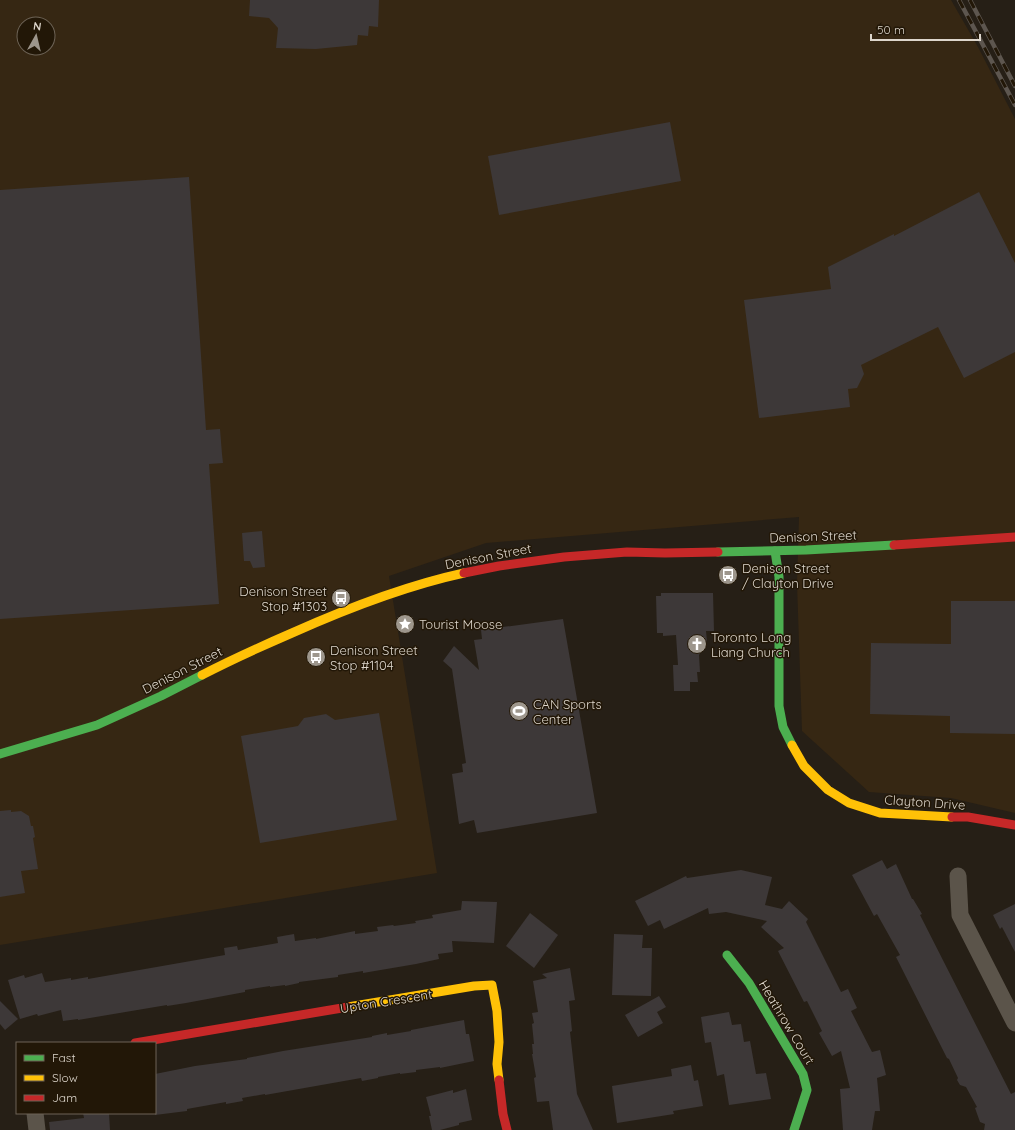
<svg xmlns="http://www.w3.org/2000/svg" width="1015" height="1130" font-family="Quicksand,sans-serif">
<rect width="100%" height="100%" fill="#261f16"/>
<!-- built -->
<path fill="#362713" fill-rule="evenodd" d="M0,0H951L978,47L1015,119V813L951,798L869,792L802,731L797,583L799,517L486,543L389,576L437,873L0,945ZM24,24H48V48H24Z"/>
<!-- building -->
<g fill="#3d3838">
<path d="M250,0H379L378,27L369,26L368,36L358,35L357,45L316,49L276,48L278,28L269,18L249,16Z"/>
<path d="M670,122L681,181L499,215L488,156Z"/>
<path d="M189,177L206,430L220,429L222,454L223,463L209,464L219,604L0,619V190Z"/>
<path d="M979,192L1015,263V352L964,378L938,327L861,365L864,374L857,388L848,389L850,407L759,418L744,300L831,289L828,267L894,234V236Z"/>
<path d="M262,531L265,567L253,568L250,561H244L242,533Z"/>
<path d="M661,593H713L714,631H706L707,641L699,655L700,672H697L698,682H690V691H674L673,665H678L676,635L663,636V633H657L656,596H661Z"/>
<path d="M951,601H1015V734L950,733V716L870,714L871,643L951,644Z"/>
<path d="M563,619L597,813L477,833L474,820L459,824L452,774L463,772L462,764L466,763L452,669L443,661L454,646L479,670L474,640L482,639L481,630Z"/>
<path d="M379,713L397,820L260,843L241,736L298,726L304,718L326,714L335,720Z"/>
<path d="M11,810V812L21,811L29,816L31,826H33L35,837L33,838L38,869L21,871L25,893L0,897V811Z"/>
<path d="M882,860L887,869L896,864L912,899H913L922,914L920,915L1011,1094L1015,1092V1130H984L985,1124L980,1122L975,1108L977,1107L966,1087L960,1085L957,1080L958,1078L949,1059L947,1058L896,957L900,955L877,914L874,916L852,875Z"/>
<path d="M741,870L772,877L765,905L782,909L789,901L808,919L806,922L841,992L848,989L857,1008L851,1011L872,1052L880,1050L886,1075L877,1078L880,1111H875L872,1130H843L840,1089L850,1088L841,1051L832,1056L819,1033L822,1031L807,1001L804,1002L778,951L784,948L761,927L767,921L726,912L709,914L708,908L664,929L660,920L648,926L635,901L686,876L687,878Z"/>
<path d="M462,901L497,902L494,943L452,941L453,952L438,954L439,959L416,964L363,973V971L338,975V977L299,982V983L285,986V985L270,987V986L245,990V992L186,1003L167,1006V1005L78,1020V1019L63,1021L61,1010L38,1016L37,1014L20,1019L8,980L24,975L25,978L42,973L45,982L71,978V980L88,977V979L225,955L224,948L237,946L238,950L278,943L277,937L294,934L295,941L316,938V939L355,931V934L378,931L377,927L393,925L394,926L416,923L415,921L433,918L432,915L461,910Z"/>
<path d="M1015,904V952L1002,927L1000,929L993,915Z"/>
<path d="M530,913L558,935L534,968L506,946Z"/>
<path d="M614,934L643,935L642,948H652L651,996L612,995Z"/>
<path d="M570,968L575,1000L569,1001L572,1031L570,1032L577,1094L593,1130H553L549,1101L537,1102L534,1078L536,1077L532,1054H533L532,1044H534L532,1024L534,1023L532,1013L538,1012L533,981L547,978L542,974Z"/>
<path d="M659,996L666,1007L657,1012L663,1023L638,1037L625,1015Z"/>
<path d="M0,1001L18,1019L5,1030L0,1024Z"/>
<path d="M729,1012L732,1025L741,1024L744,1042L750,1041L756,1074L766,1073L771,1099L729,1105L724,1074L717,1076L711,1042L705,1043L701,1017Z"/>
<path d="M464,1020L466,1034H469L474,1061L440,1068V1067L416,1070V1072L400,1074V1073L378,1077V1078L362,1081L361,1078L265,1095V1094L242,1098L243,1101L226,1104V1102L187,1109V1111L155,1115V1074L195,1066L247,1059V1058L283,1051L372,1037V1036L387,1033V1035L411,1031V1030Z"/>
<path d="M691,1065L694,1081L698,1080L703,1106L673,1111L674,1114L617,1123L612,1086L672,1076L671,1069Z"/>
<path d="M466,1089L472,1120L459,1123V1125L440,1130H432L429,1116H431L426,1097L453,1090V1093Z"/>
<path d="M83,1113H109L110,1130H50L49,1122L84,1118Z"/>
</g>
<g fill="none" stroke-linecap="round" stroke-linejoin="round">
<!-- street -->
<g stroke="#5b544a" stroke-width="17">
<path d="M958,876L960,915L1015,1023"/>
<path d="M35,1113L37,1130"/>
</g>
<!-- fast -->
<g stroke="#4caf50" stroke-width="9">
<path d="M775,551L779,577V706L783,727L792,745"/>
<path d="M718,552L806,550L894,545"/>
<path d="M0,754L97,725L161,696L202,675"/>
<path d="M727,955L749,983L803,1074L807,1090L794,1130"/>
</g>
<!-- slow -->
<g stroke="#ffc107" stroke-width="9">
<path d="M202,675C231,660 262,646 292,633C348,608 404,586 464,573"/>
<path d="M792,745L804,766L828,790L849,803L880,813L952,817"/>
<path d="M348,1007L474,986L492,985L497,1011L499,1042L497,1064L499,1080"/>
</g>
<!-- jam -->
<g stroke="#c62828" stroke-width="9">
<path d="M894,545L1015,537"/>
<path d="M464,573L499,566L564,557L627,552L665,553L718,552"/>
<path d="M952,817H968L1015,825"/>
<path d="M135,1043L348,1007"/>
<path d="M499,1080L503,1114L507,1130"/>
</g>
<defs>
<g id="rail">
<path d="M959,0L1015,105"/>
<path d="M970,0L1015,86"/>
</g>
</defs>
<!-- rail casing -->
<use href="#rail" stroke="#5d564f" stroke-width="4.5"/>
<!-- rail -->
<use href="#rail" stroke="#221707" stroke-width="3" stroke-dasharray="9" stroke-linecap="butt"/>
</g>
<!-- icons -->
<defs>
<symbol id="bus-disc" viewBox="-11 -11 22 22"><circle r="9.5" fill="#9d968c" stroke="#221707"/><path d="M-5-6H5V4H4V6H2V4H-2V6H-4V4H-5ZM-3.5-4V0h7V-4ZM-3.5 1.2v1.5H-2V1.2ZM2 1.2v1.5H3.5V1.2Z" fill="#fff"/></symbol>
<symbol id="sight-disc" viewBox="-11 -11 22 22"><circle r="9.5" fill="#9d968c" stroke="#221707"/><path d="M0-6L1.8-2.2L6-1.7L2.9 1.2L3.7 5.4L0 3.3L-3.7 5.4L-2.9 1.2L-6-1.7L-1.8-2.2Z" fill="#fff"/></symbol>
<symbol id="church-disc" viewBox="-11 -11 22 22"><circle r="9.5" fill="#9d968c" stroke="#221707"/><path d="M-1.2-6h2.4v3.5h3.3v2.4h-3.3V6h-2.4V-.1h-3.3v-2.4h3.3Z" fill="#fff"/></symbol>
<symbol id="stadium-disc" viewBox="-11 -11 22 22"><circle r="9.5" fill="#9d968c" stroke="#221707"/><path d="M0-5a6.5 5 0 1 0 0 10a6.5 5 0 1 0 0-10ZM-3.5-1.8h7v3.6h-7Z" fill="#fff"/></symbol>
</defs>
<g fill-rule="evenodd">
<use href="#bus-disc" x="717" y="564" width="22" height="22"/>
<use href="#bus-disc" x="330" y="587" width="22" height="22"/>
<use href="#sight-disc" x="394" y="613" width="22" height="22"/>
<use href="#church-disc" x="686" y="633" width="22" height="22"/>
<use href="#bus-disc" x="305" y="646" width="22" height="22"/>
<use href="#stadium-disc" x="508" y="700" width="22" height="22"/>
</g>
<g text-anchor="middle" stroke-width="3" stroke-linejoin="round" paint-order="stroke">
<!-- street labels -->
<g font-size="13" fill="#ddd6cc" stroke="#221707">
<text transform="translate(813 536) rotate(-2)" y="5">Denison Street</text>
<text transform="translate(488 556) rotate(-11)" y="5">Denison Street</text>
<text transform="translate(182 670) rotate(-27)" y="5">Denison Street</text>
<text transform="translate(925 802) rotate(4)" y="5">Clayton Drive</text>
<text transform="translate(386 1001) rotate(-9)" y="5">Upton Crescent</text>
<text transform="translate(787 1022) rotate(59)" y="5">Heathrow Court</text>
</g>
<!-- poi labels -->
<g font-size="13" fill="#ddd6cc" stroke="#221707" text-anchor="start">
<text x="742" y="573">Denison Street<tspan x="742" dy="15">/ Clayton Drive</tspan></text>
<text x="327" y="596" text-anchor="end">Denison Street<tspan x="327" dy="15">Stop #1303</tspan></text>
<text x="419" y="629">Tourist Moose</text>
<text x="711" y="642">Toronto Long<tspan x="711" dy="15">Liang Church</tspan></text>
<text x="330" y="655">Denison Street<tspan x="330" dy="15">Stop #1104</tspan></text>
<text x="533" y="709">CAN Sports<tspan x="533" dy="15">Center</tspan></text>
</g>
</g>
<!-- legend -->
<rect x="16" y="1042" width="140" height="72" fill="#221707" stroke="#6d6356"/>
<rect x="24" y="1055" width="20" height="6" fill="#4caf50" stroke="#6d6356"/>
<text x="52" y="1062" font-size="12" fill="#ddd6cc">Fast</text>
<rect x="24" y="1075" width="20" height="6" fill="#ffc107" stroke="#6d6356"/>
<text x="52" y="1082" font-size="12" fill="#ddd6cc">Slow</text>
<rect x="24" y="1095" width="20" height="6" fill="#c62828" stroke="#6d6356"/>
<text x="52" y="1102" font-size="12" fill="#ddd6cc">Jam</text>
<!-- north arrow -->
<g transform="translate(36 36) rotate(8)"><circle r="19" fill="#221707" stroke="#6d6356"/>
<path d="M0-3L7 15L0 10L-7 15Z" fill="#9d968c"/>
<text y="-6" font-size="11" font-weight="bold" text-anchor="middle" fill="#ddd6cc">N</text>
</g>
<!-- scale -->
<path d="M871 34v6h109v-6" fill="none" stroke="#ddd6cc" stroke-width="2"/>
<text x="877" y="34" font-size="12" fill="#ddd6cc" stroke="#221707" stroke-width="3" paint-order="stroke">50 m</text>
</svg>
